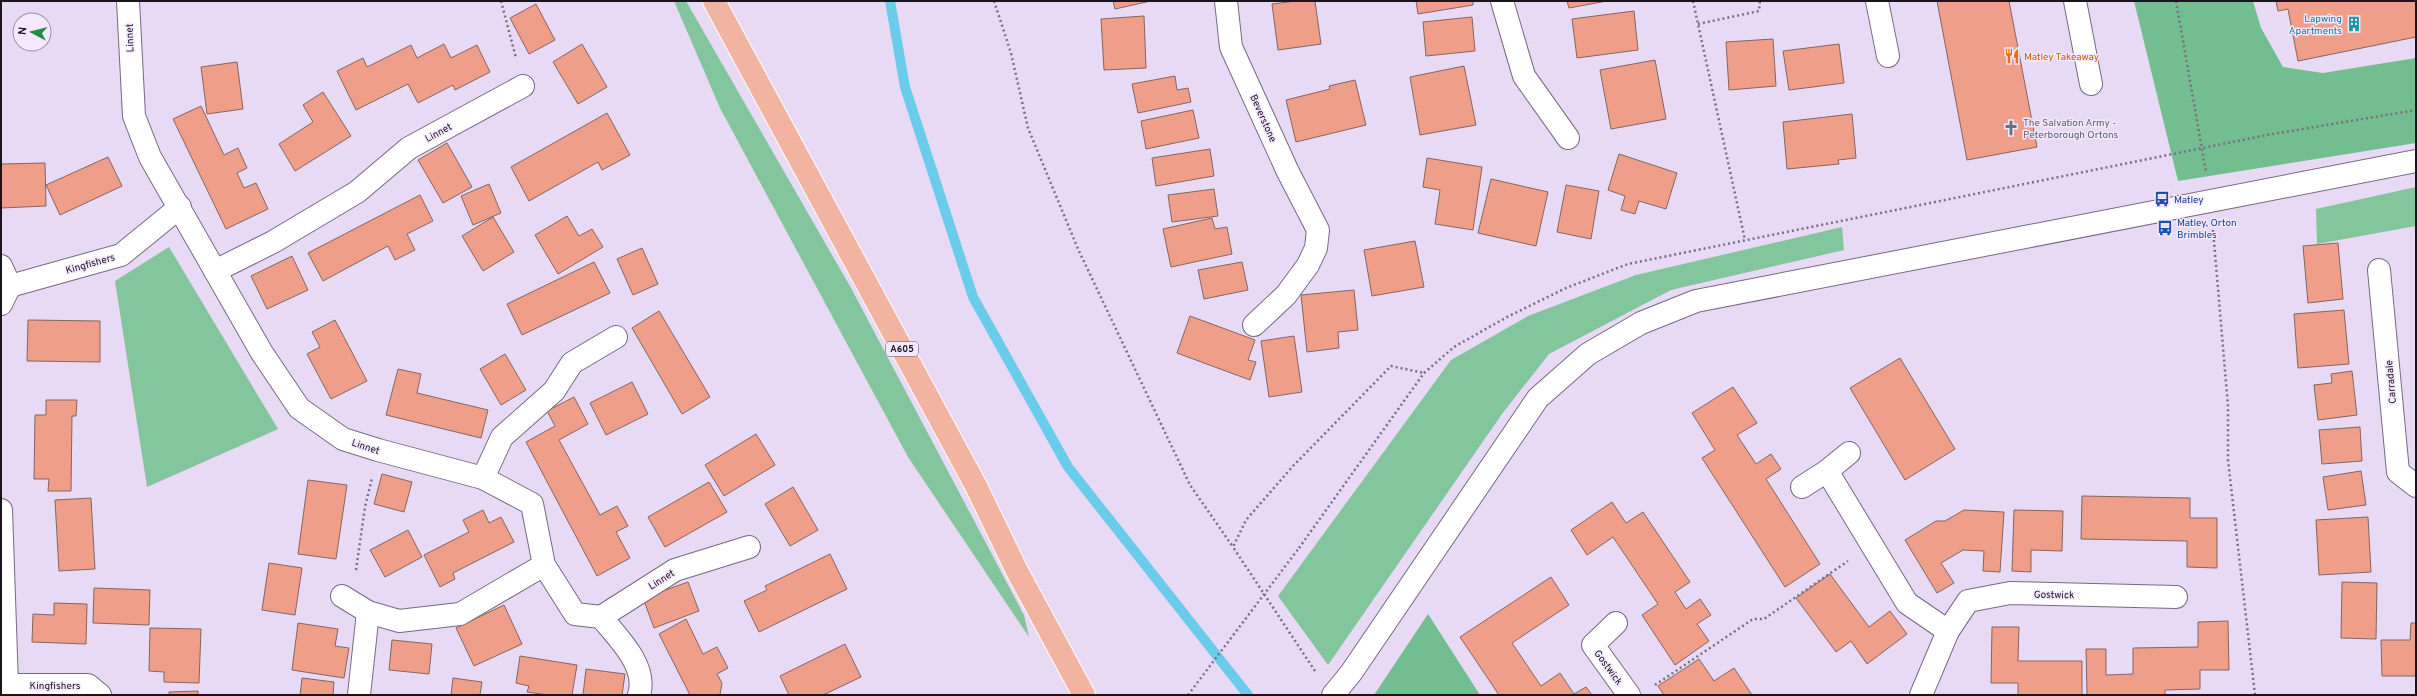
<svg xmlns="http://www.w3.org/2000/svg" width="2417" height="696" font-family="Overpass,sans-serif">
<rect width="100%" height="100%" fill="#e8d9f4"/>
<!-- green -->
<g fill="#83c69d">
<path d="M674,1H686L851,288L1024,615L1029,637L908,457L720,108Z"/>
<path d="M2416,187V226L2317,244L2316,209Z"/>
<path d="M1842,227L1844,250L1671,290L1549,354L1502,414L1328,665L1278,596L1451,360L1528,316L1636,275Z"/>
<path d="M169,247L278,429L147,487L115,281Z"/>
</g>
<!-- forest -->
<g fill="#72be90">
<path d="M2134,1H2253L2261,28L2283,67L2323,73L2416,58V143L2178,181Z"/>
<path d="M1428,614L1480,695H1374Z"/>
</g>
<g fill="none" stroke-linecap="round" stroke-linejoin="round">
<!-- stream -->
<path stroke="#6acceb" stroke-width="10" d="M890,1L905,87L973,297L1068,467L1248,695"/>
</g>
<!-- building -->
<g fill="#ef9e8a" stroke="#85665f">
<path d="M1113,1H1151L1115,9Z"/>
<path d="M1296,1H1315L1321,44L1278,50L1272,4Z"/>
<path d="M1416,1H1473V5L1418,14Z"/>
<path d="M1567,1H1607L1569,8Z"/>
<path d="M1937,1H2009L2037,147L1967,160Z"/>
<path d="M2276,1H2416V37L2298,61L2288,9L2278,11Z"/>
<path d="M536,4L555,40L529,54L510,18Z"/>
<path d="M1634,11L1638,50L1577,58L1572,19Z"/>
<path d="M1144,16L1146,68L1104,70L1101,19Z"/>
<path d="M1472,17L1475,51L1426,56L1423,22Z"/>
<path d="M1773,39L1776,86L1729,90L1726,42Z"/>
<path d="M444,44L451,58L477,45L490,72L455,90L453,85L418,103L408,84L356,110L337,71L363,58L367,67L411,45L417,58Z"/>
<path d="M582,44L607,87L578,104L553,62Z"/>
<path d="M1839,44L1844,83L1789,90L1783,51Z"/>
<path d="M1655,60L1666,119L1611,129L1600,70Z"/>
<path d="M237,62L243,109L207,114L201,67Z"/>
<path d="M1464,66L1476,125L1420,135L1410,77Z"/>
<path d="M1175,76L1177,90L1188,88L1191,102L1138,113L1132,84Z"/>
<path d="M1355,80L1366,125L1296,142L1286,100L1330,89L1329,86Z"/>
<path d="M323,92L351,136L295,171L279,144L313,122L303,105Z"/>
<path d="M201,106L224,155L238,148L247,168L237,173L244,188L256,183L268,209L226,229L173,119Z"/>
<path d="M1193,110L1199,138L1146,149L1141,121Z"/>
<path d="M607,113L630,155L602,170L598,162L529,201L511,167Z"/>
<path d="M1852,114L1856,158L1838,160L1839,164L1787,169L1783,122Z"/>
<path d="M447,143L472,187L443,203L418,160Z"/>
<path d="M1210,149L1214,176L1156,186L1152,158Z"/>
<path d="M1619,154L1677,173L1666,209L1639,201L1635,214L1621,210L1625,196L1608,190Z"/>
<path d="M108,157L122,186L60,215L46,185Z"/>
<path d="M1427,158L1482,167L1473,230L1435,224L1440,190L1423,187Z"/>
<path d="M45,163L46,206L1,208V164Z"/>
<path d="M1491,179L1548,192L1536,246L1478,233Z"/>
<path d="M489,184L501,213L473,225L461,196Z"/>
<path d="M1566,185L1599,191L1591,239L1557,232Z"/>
<path d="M1214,189L1218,216L1172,222L1168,195Z"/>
<path d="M420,195L433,221L407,234L415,250L395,260L388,246L323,281L308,253Z"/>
<path d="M567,216L579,236L592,229L603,247L558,274L535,235Z"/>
<path d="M493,217L514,252L483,271L462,236Z"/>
<path d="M1212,218L1215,229L1227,227L1232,254L1171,267L1163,229Z"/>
<path d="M1415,241L1424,287L1372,296L1364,250Z"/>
<path d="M2338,243L2343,299L2308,303L2303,246Z"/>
<path d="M642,248L658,284L633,295L617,259Z"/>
<path d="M292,256L308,290L267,309L251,276Z"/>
<path d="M594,262L610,293L522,335L507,304Z"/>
<path d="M1242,262L1248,290L1204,299L1198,270Z"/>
<path d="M1354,290L1358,330L1338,332L1339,348L1307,352L1301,295Z"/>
<path d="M2344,310L2349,364L2298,368L2294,314Z"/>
<path d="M659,311L710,397L682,414L632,328Z"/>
<path d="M1190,316L1255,340L1248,360L1256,362L1250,380L1177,353Z"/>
<path d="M28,320L100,321V362L27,361Z"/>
<path d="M335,320L367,381L331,399L307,354L320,347L312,332Z"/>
<path d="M1294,336L1302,392L1269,397L1261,341Z"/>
<path d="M505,354L526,390L501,405L480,369Z"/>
<path d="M1900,358L1955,449L1905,480L1850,388Z"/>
<path d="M398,369L421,374L417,393L488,410L481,438L386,415Z"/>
<path d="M2352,371L2357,415L2318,420L2314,385L2332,383L2331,374Z"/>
<path d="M632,382L648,414L606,435L590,403Z"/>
<path d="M1733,387L1757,423L1737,435L1756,464L1771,454L1781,469L1766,479L1820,564L1785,587L1702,458L1715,450L1692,413Z"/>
<path d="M574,397L588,424L559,440L600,515L617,506L628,526L616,532L630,558L597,576L526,442L555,426L547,411Z"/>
<path d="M46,400H77L76,416H72L71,491H48L49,479H34L35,415H46Z"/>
<path d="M2360,427L2362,461L2322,464L2319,430Z"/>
<path d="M756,434L775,465L724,496L705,465Z"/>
<path d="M2361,471L2366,505L2328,510L2323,477Z"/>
<path d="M382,474L412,482L404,512L374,504Z"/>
<path d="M308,480L347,485L336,559L298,554Z"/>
<path d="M709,482L727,512L665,547L648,517Z"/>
<path d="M793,487L818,530L790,546L765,504Z"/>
<path d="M2082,496L2190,498V518H2217V568L2187,567V541L2081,539Z"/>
<path d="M91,498L95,569L59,571L55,500Z"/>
<path d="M1612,502L1626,523L1643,512L1690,582L1675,592L1686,609L1700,599L1711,615L1697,624L1709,641L1675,665L1642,615L1658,604L1613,537L1587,555L1571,530Z"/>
<path d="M483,510L489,523L501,517L514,542L453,573L455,579L440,587L424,555L469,532L463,520Z"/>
<path d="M1964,510L2004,512L2000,572L1983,571L1984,551L1963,550L1941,563L1954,583L1937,593L1905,540L1936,521H1945Z"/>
<path d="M2014,510L2063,511L2062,551L2031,550V572L2012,571Z"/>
<path d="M2368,517L2371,572L2319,575L2316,520Z"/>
<path d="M408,530L422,557L385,577L370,550Z"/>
<path d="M830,554L847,589L759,632L744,601L767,590L765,586Z"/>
<path d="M269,563L302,568L295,615L262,610Z"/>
<path d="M1830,574L1869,627L1890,611L1907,634L1867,664L1851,641L1836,652L1796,598Z"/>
<path d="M1551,577L1569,605L1512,643L1541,686L1560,673L1574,694L1586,687L1592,695H1499L1460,637Z"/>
<path d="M688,582L699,611L654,628L643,598Z"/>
<path d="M2342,582L2377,583L2376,639L2341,638Z"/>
<path d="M94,588L150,590L149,625L93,623Z"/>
<path d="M54,603L87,604L86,644L32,642L33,614L54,615Z"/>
<path d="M504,605L522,644L474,666L456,628Z"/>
<path d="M686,619L703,654L717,647L728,668L717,674L722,683L720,695H690L659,634Z"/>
<path d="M2228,621L2229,670H2200V689L2165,690V695H2087L2086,649H2106V675L2133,674V648L2198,647V622Z"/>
<path d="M298,623L338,629L335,646L349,648L344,678L292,670Z"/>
<path d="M2411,623H2416V676H2382L2381,640H2410Z"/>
<path d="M1992,627H2019L2018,661H2082V695H2018V683H1991Z"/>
<path d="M150,628L201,629L199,683L164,682V672L149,671Z"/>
<path d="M392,640L432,644L429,674L389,670Z"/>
<path d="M845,644L861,677L823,695H789L780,676Z"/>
<path d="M520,656L577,665L572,695H548L527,692L529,686L516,683Z"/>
<path d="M1699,659L1714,681L1734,668L1752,695H1664L1658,686Z"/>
<path d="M586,669L625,674L622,695H583Z"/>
<path d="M302,678L334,682L333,695H300Z"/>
<path d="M453,678L482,682L480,695H451Z"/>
<path d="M198,691V695H169V692Z"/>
</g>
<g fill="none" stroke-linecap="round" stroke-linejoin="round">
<defs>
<g id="minor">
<path d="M128,1L134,116L150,157L262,353L299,408L343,439L378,450L483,478L532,504L544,565L575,614L601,617C618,638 648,666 639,695"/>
<path d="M1226,1L1231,47L1288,172L1318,230L1316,248L1308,265L1286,295L1254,325"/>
<path d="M1502,1L1524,76L1568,138"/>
<path d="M1877,1L1888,56"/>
<path d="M2075,1L2091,84"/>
<path d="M1,266L10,286L121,255L180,207"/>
<path d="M2379,270L2398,472L2416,486"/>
<path d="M215,271L273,242L357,192L409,148L523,86"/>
<path d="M1,304L10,286"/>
<path d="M1827,471L1907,603L1948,631"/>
<path d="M483,478L502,437L554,391L572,363L616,337"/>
<path d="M1802,487L1827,471L1849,453"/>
<path d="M1,510L7,685H88L100,695"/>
<path d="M342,596L368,612L399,621L460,614L544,565"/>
<path d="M601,617L675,570L749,547"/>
<path d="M1616,623L1593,645L1629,695"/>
<path d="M359,695L368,612"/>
<path d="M1333,695L1351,673L1538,398L1588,354L1641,323L1696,301L2416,161"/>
<path d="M1921,695L1948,631L1968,601L2010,593L2176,597"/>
</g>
<path id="major" d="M714,1L976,486L1017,571L1084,695"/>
</defs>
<!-- minor casing -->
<use href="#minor" stroke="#786a83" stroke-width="24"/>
<!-- major casing -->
<use href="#major" stroke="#fff" stroke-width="24"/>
<!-- path -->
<g stroke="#796f80" stroke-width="2.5" stroke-dasharray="2 3" stroke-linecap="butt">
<path d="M501,1L516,58"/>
<path d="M994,1L1011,53L1028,128L1078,249L1190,485L1233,547"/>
<path d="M1693,1L1745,240"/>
<path d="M2176,1L2206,172"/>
<path d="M1698,24L1759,11L1760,1"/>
<path d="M2213,230L2228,406V460L2255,695"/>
<path d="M1299,548L1424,373L1454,347L1507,317L1566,288L1628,264L2267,135L2416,110"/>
<path d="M356,570L365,507L372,478"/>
<path d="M1315,671L1233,547L1246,520L1293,466L1391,366L1424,373"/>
<path d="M1655,685L1753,619H1764L1848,561"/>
</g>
<!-- minor -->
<use href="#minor" stroke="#fff" stroke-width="22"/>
<!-- major -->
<use href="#major" stroke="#f2b3a0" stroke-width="22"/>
<!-- path-bridge -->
<path stroke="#796f80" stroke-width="2.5" stroke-dasharray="2 3" stroke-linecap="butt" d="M1188,695L1299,548"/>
</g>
<!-- icons -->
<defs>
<symbol id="building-bare" viewBox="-9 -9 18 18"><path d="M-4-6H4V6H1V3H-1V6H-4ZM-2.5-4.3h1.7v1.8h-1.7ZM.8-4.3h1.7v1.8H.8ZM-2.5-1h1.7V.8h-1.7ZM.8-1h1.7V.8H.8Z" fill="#0f9aa8" stroke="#f4e7fe" stroke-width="2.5" paint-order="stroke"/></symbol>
<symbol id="restaurant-bare" viewBox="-9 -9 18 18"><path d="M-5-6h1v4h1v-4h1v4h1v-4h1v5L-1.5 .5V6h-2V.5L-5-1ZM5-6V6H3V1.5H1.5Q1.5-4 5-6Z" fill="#e8710a" stroke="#f4e7fe" stroke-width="2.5" paint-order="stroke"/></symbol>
<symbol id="church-bare" viewBox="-9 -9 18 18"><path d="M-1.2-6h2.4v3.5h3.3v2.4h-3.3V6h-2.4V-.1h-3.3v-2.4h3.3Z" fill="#6b7280" stroke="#f4e7fe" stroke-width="2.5" paint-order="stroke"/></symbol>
<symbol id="bus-bare" viewBox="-9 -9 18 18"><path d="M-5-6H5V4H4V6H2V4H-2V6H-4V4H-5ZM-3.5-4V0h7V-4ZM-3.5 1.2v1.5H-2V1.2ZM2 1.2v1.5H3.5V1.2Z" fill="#1a4fb4" stroke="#f4e7fe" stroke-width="2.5" paint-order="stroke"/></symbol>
</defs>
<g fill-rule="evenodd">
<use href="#building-bare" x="2343" y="13" width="22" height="22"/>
<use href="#restaurant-bare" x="2001" y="45" width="22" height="22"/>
<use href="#church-bare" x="2000" y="117" width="22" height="22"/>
<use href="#bus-bare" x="2151" y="188" width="22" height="22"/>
<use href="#bus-bare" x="2154" y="217" width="22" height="22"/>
</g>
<g text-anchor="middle" stroke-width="3" stroke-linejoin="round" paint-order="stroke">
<!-- shield labels -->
<rect fill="#f4e7fe" stroke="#5b5360" stroke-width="1" x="886" y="342" width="32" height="14" rx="3"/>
<g font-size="9" font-weight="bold" fill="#19141d">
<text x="902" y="352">A605</text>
</g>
<!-- culture labels -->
<g font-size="10" fill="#0d838f" stroke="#f4e7fe" text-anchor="end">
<text x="2342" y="22">Lapwing<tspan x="2342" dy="12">Apartments</tspan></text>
</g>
<!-- street labels -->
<g font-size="10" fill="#19141d" stroke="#f4e7fe">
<text transform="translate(129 38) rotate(-92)" y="4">Linnet</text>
<text transform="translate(1264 118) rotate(66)" y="4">Beverstone</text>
<text transform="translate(438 132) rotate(-28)" y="4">Linnet</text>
<text transform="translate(90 263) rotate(-16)" y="4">Kingfishers</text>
<text transform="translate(2390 382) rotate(-95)" y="4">Carradale</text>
<text transform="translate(366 446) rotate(18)" y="4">Linnet</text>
<text transform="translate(661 579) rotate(-32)" y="4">Linnet</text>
<text transform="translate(2054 594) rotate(1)" y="4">Gostwick</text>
<text transform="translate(1609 667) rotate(54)" y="4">Gostwick</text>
<text x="55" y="689">Kingfishers</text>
</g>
<!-- food labels -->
<g font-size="10" fill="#c56008" stroke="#f4e7fe" text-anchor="start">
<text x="2024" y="60">Matley Takeaway</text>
</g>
<!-- worship labels -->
<g font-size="10" fill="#5b616d" stroke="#f4e7fe" text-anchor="start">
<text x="2023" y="126">The Salvation Army -<tspan x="2023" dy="12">Peterborough Ortons</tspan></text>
</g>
<!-- transit labels -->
<g font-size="10" fill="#164399" stroke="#f4e7fe" text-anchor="start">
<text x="2174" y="203">Matley</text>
<text x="2177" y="226">Matley, Orton<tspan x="2177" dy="12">Brimbles</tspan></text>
</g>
</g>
<!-- border -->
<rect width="2417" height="696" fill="none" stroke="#19141d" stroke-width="4"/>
<!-- north arrow -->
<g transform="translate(32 32) rotate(277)"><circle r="19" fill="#f4e7fe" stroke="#9c93a4"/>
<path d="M0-3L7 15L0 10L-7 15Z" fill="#238d43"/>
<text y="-6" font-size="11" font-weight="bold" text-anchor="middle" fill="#19141d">N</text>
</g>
</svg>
